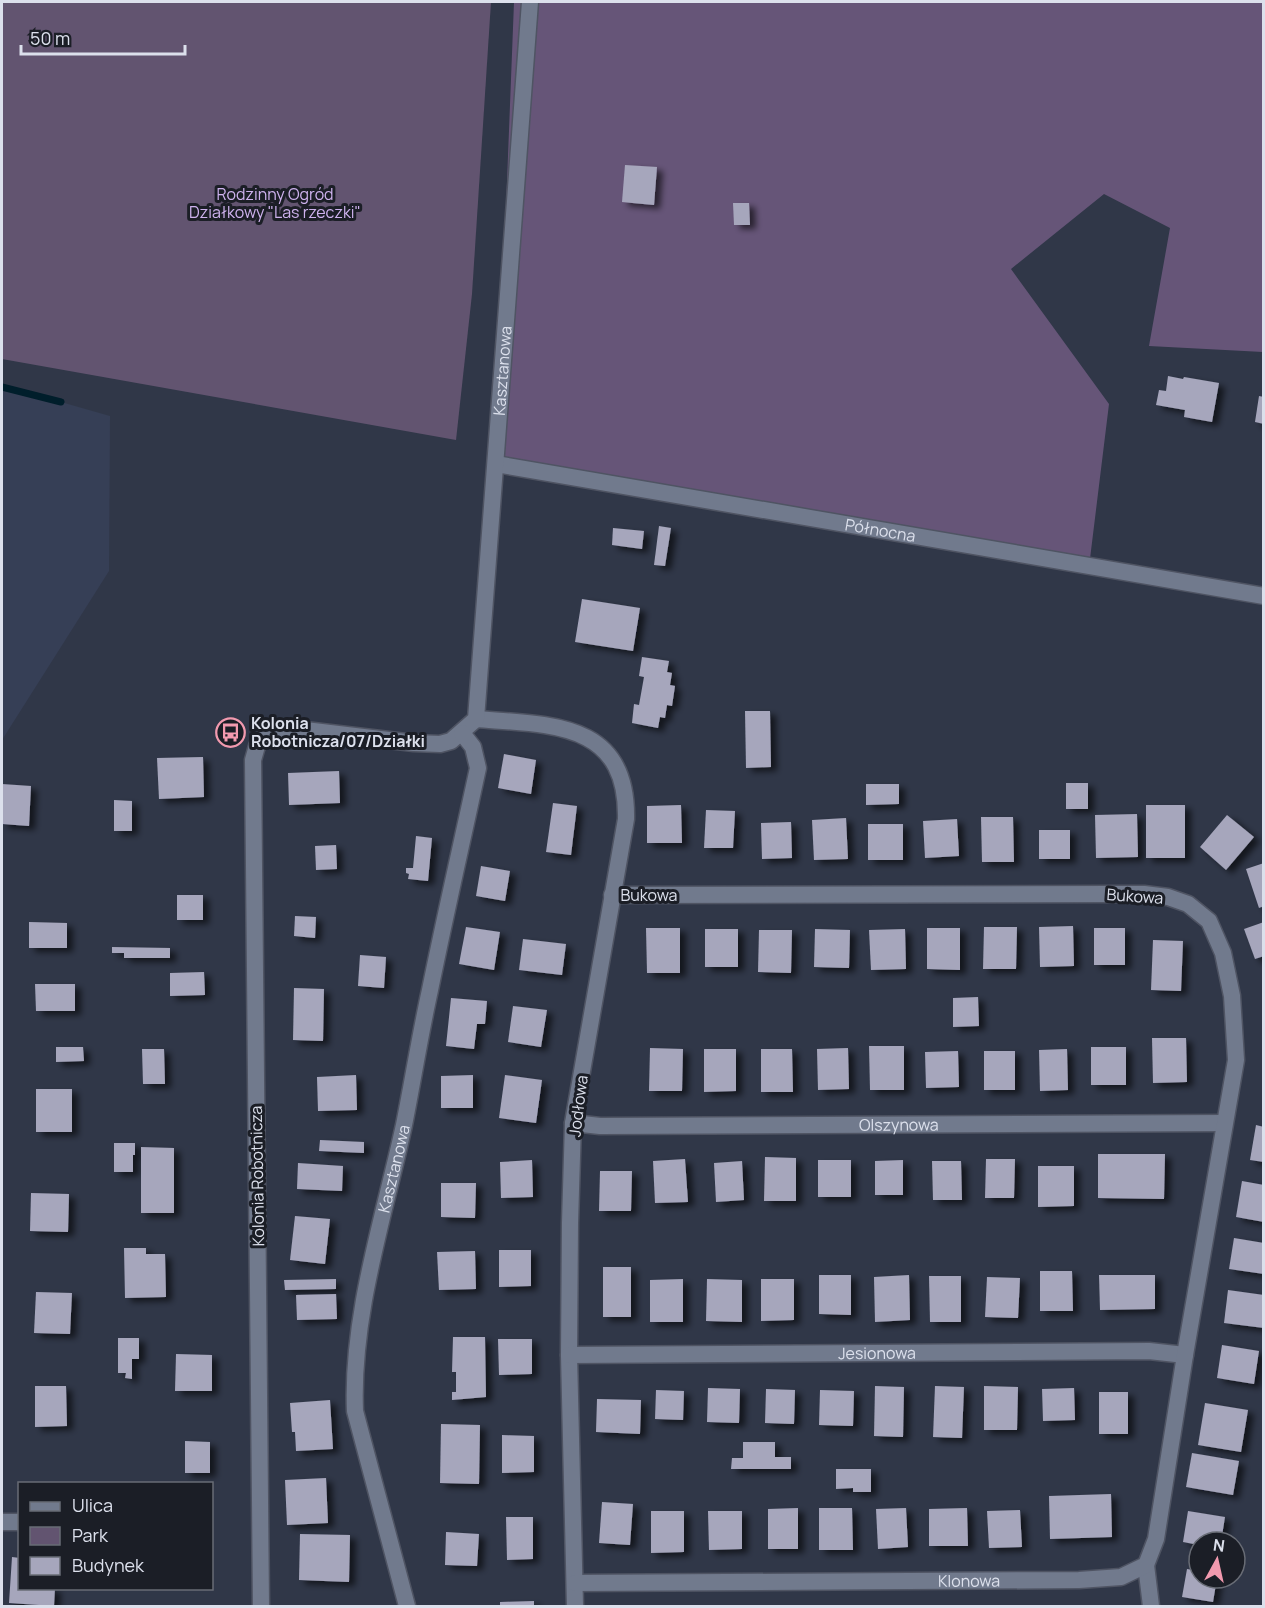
<svg xmlns="http://www.w3.org/2000/svg" width="1265" height="1608" font-family="Manrope,sans-serif">
<defs>
<filter id="shadow"><feDropShadow dx="6" dy="4" stdDeviation="3" flood-color="#0009"/></filter>
</defs>
<rect width="100%" height="100%" fill="#303748"/>
<!-- built -->
<path fill="#363f56" d="M2,389L61,402L110,416L109,571L2,740Z"/>
<!-- green -->
<path fill="#625470" d="M2,2H491L472,294L456,440L2,359Z"/>
<!-- forest -->
<path fill="#665578" d="M514,2H1263V352L1149,346L1170,228L1104,194L1011,269L1109,404L1089,567L496,464Z"/>
<g fill="none" stroke-linecap="round" stroke-linejoin="round">
<!-- stream -->
<path stroke="#001e2b" stroke-width="7" d="M2,387L61,402"/>
</g>
<!-- building -->
<g fill="#a6a6bc" filter="url(#shadow)">
<path d="M625,165L657,167L654,205L622,202Z"/>
<path d="M733,203H749L750,225H734Z"/>
<path d="M1168,376L1183,379L1184,377L1219,383L1212,422L1184,417L1185,410L1156,405L1159,390L1166,391Z"/>
<path d="M1259,396L1264,397V424L1255,422Z"/>
<path d="M659,526L671,528L665,566L654,565Z"/>
<path d="M613,528L644,531L642,549L612,545Z"/>
<path d="M582,599L640,608L633,651L575,642Z"/>
<path d="M642,657L669,661L667,672L672,673L670,685L675,686L672,706L667,705L665,718L660,717L658,728L632,723L634,704L639,705L644,677L639,676Z"/>
<path d="M745,711H770L771,767L746,768Z"/>
<path d="M504,754L536,760L531,794L498,788Z"/>
<path d="M203,757L204,797L159,799L157,758Z"/>
<path d="M339,771L340,803L289,805L288,773Z"/>
<rect x="1066" y="783" width="22" height="26"/>
<path d="M2,784L31,786L29,826L2,824Z"/>
<path d="M866,784H899V804L866,805Z"/>
<path d="M114,800L132,801V831H114Z"/>
<path d="M553,803L577,806L571,855L546,852Z"/>
<path d="M681,805L682,843H647V806Z"/>
<rect x="1146" y="805" width="39" height="53"/>
<path d="M706,810L735,811L733,848H704Z"/>
<path d="M1137,814L1138,857L1096,858L1095,815Z"/>
<path d="M1227,815L1254,837L1226,870L1200,847Z"/>
<path d="M981,817H1013L1014,862H982Z"/>
<path d="M846,818L848,859L814,860L812,820Z"/>
<path d="M957,819L959,856L925,858L923,821Z"/>
<path d="M791,822L792,858L762,859L761,823Z"/>
<rect x="868" y="824" width="35" height="36"/>
<rect x="1039" y="830" width="31" height="29"/>
<path d="M416,836L432,838L428,881L408,879L409,874L406,873V868H413Z"/>
<path d="M336,845L337,869L316,870L315,846Z"/>
<path d="M1264,863V906L1259,908L1246,869Z"/>
<path d="M481,866L510,871L505,901L476,896Z"/>
<rect x="177" y="895" width="26" height="25"/>
<path d="M295,916L316,917L315,938L294,936Z"/>
<path d="M29,922L67,923V948H29Z"/>
<path d="M1264,922V956L1255,959L1244,929Z"/>
<path d="M1073,926L1074,966L1040,967L1039,927Z"/>
<path d="M466,927L500,932L494,970L459,964Z"/>
<path d="M984,927H1017L1016,969H983Z"/>
<path d="M646,928H680V973H647Z"/>
<path d="M927,928H960V970L927,969Z"/>
<rect x="1094" y="928" width="31" height="37"/>
<rect x="705" y="929" width="33" height="38"/>
<path d="M815,929L850,930L849,968L814,967Z"/>
<path d="M905,929L906,969L871,970L869,930Z"/>
<path d="M759,930H792L791,973L758,972Z"/>
<path d="M523,939L566,944L562,975L519,970Z"/>
<path d="M1153,940L1183,941L1181,991L1151,990Z"/>
<path d="M112,947L170,948V958H124V953H112Z"/>
<path d="M360,955L386,957L384,988L358,986Z"/>
<path d="M204,972L205,995L170,996V973Z"/>
<path d="M35,984H75V1011H36Z"/>
<path d="M294,988L324,989L323,1041L293,1040Z"/>
<path d="M978,997L979,1026L953,1027V998Z"/>
<path d="M451,998L487,1001L485,1024H477L474,1049L446,1046Z"/>
<path d="M513,1006L547,1010L541,1047L508,1042Z"/>
<path d="M1152,1038H1186L1187,1082L1153,1083Z"/>
<path d="M869,1046H904V1090H870Z"/>
<path d="M56,1047H83L84,1061L56,1062Z"/>
<rect x="1091" y="1047" width="35" height="38"/>
<path d="M650,1048L683,1049L682,1091H649Z"/>
<path d="M848,1048L849,1089L818,1090L817,1049Z"/>
<path d="M142,1049H164L165,1084H143Z"/>
<path d="M704,1049H736V1091L704,1092Z"/>
<path d="M761,1049H792L793,1092H761Z"/>
<path d="M1067,1049L1068,1090L1040,1091L1039,1050Z"/>
<path d="M958,1051L959,1087L926,1088L925,1052Z"/>
<rect x="984" y="1051" width="31" height="39"/>
<path d="M356,1075L357,1110L318,1111L317,1077Z"/>
<path d="M473,1075V1108H441V1076Z"/>
<path d="M505,1075L542,1080L536,1123L499,1118Z"/>
<rect x="36" y="1089" width="36" height="43"/>
<path d="M1256,1125L1264,1127V1162L1250,1160Z"/>
<path d="M320,1140L364,1142V1153L319,1151Z"/>
<path d="M114,1143H135V1155H133V1172H114Z"/>
<path d="M141,1147L174,1148V1213H141Z"/>
<path d="M1098,1154H1165L1164,1199L1098,1198Z"/>
<path d="M765,1157L796,1158V1201H764Z"/>
<path d="M685,1159L688,1202L655,1203L653,1161Z"/>
<path d="M986,1159H1015L1014,1198H985Z"/>
<path d="M532,1160L533,1197L501,1198L500,1162Z"/>
<rect x="818" y="1160" width="33" height="37"/>
<path d="M903,1160V1195H875V1161Z"/>
<path d="M742,1161L744,1200L716,1202L714,1163Z"/>
<path d="M932,1161H961L962,1200H933Z"/>
<path d="M298,1163L343,1166L342,1191L297,1189Z"/>
<path d="M1038,1166H1074V1206L1038,1207Z"/>
<path d="M600,1171H632L631,1211H599Z"/>
<path d="M1242,1181L1264,1185V1222L1236,1217Z"/>
<path d="M441,1183H476L475,1218L441,1217Z"/>
<path d="M31,1193L69,1194L68,1232L30,1231Z"/>
<path d="M295,1216L330,1219L325,1264L290,1260Z"/>
<path d="M1234,1238L1264,1243V1274L1229,1269Z"/>
<path d="M124,1248H146V1254H165L166,1297L125,1298Z"/>
<path d="M499,1250H531V1286L499,1287Z"/>
<path d="M475,1251L476,1289L439,1290L437,1252Z"/>
<rect x="603" y="1267" width="28" height="50"/>
<path d="M1040,1271H1072L1073,1311H1040Z"/>
<path d="M819,1275H851V1315L819,1314Z"/>
<path d="M909,1275L910,1320L875,1322L874,1277Z"/>
<path d="M1099,1275H1155V1309L1100,1310Z"/>
<path d="M929,1276H961V1322H930Z"/>
<path d="M987,1277L1020,1278L1018,1318L985,1317Z"/>
<path d="M336,1279V1289L285,1290L284,1280Z"/>
<path d="M683,1279V1322H650V1280Z"/>
<path d="M707,1279L742,1280V1322L706,1321Z"/>
<path d="M761,1279H794V1320L761,1321Z"/>
<path d="M1228,1290L1264,1295V1328L1224,1323Z"/>
<path d="M36,1292L72,1293L70,1334L34,1333Z"/>
<path d="M336,1294L337,1319L297,1320L296,1295Z"/>
<path d="M453,1337H485L486,1397L452,1400V1392H456V1372H452Z"/>
<path d="M118,1338H139V1359H132V1379L125,1378L126,1373H118Z"/>
<path d="M498,1339H532V1374L499,1375Z"/>
<path d="M1222,1345L1259,1351L1254,1384L1217,1378Z"/>
<path d="M176,1354L212,1355V1391H175Z"/>
<path d="M35,1386H66L67,1426L35,1427Z"/>
<path d="M875,1386L904,1387L903,1437L874,1436Z"/>
<path d="M935,1386L964,1387L962,1438L933,1437Z"/>
<path d="M984,1386L1018,1387L1017,1430H984Z"/>
<path d="M708,1388L740,1389L739,1423L707,1422Z"/>
<path d="M1074,1388L1075,1420L1043,1421L1042,1389Z"/>
<path d="M766,1389L795,1390L794,1424L765,1423Z"/>
<path d="M656,1390L684,1391L683,1420L655,1419Z"/>
<path d="M820,1390L854,1391L853,1426L819,1425Z"/>
<rect x="1099" y="1392" width="29" height="42"/>
<path d="M597,1399L641,1400L640,1434L596,1432Z"/>
<path d="M330,1400L333,1449L296,1451L295,1432H292L290,1403Z"/>
<path d="M1205,1403L1248,1410L1241,1452L1198,1445Z"/>
<path d="M441,1424L480,1425L479,1484L440,1483Z"/>
<path d="M502,1435L534,1436V1472L502,1473Z"/>
<path d="M185,1441L210,1442V1473H185Z"/>
<path d="M743,1442H775V1457H791V1469H731L732,1458H743Z"/>
<path d="M1192,1453L1239,1461L1233,1495L1186,1487Z"/>
<path d="M836,1469H871V1492H853V1488L836,1489Z"/>
<path d="M326,1478L328,1523L287,1525L285,1480Z"/>
<path d="M1111,1494L1112,1537L1050,1539L1049,1496Z"/>
<path d="M602,1502L633,1504L630,1545L599,1543Z"/>
<path d="M798,1508V1549H768V1509Z"/>
<path d="M819,1508H852L853,1550H819Z"/>
<path d="M906,1508L908,1547L878,1549L876,1509Z"/>
<path d="M967,1508L968,1546H929V1509Z"/>
<path d="M1020,1510L1022,1547L989,1548L987,1511Z"/>
<path d="M651,1511H684V1552L651,1553Z"/>
<path d="M708,1511H742V1549L709,1550Z"/>
<path d="M1188,1511L1225,1517L1221,1542H1199V1545L1183,1542Z"/>
<path d="M506,1517H533V1559L507,1560Z"/>
<path d="M446,1532L479,1534L477,1566L445,1565Z"/>
<path d="M300,1534L350,1535L349,1582L299,1580Z"/>
<path d="M12,1557L20,1558V1588H55L54,1606L9,1603Z"/>
<path d="M1187,1569L1199,1571V1578H1217L1213,1602L1182,1597Z"/>
<path d="M534,1601V1606H500V1602Z"/>
</g>
<g fill="none" stroke-linecap="round" stroke-linejoin="round">
<defs>
<g id="minor">
<path id="s1" d="M496,464L1264,596"/>
<path d="M476,719C551,725 628,721 626,819L573,1123L570,1223L569,1355L575,1606"/>
<path id="s2" d="M573,1123L600,1126L1224,1123"/>
<path id="s3" d="M569,1355L1149,1351L1185,1355"/>
<path d="M2,1522H20"/>
<path d="M1146,1565L1151,1606"/>
<path id="s4" d="M575,1583L1079,1580L1121,1577L1146,1565L1156,1539L1185,1355L1236,1060L1232,996L1223,953L1209,921L1188,904L1168,897L1144,894H1112L612,895"/>
<path id="s5" d="M261,1606L253,760L257,746L264,738L288,728L414,743L440,744L451,741L476,719L530,2"/>
<path id="s6" d="M407,1606L355,1411C351,1316 384,1217 404,1125C413,1080 420,1035 430,990C445,916 462,842 478,768L473,747L462,733"/>
</g>
</defs>
<!-- minor casing -->
<use href="#minor" stroke="#4f5463" stroke-width="19"/>
<!-- minor -->
<use href="#minor" stroke="#717a8d" stroke-width="16"/>
</g>
<!-- icons -->
<defs>
<symbol id="bus-ring" viewBox="-11 -11 22 22"><circle r="9.5" fill="#1b1e26" stroke="#f29aaf" stroke-width="1.5"/><path d="M-5-6H5V4H4V6H2V4H-2V6H-4V4H-5ZM-3.5-4V0h7V-4ZM-3.5 1.2v1.5H-2V1.2ZM2 1.2v1.5H3.5V1.2Z" fill="#f29aaf"/></symbol>
</defs>
<g fill-rule="evenodd">
<use href="#bus-ring" x="214" y="716" width="33" height="33"/>
</g>
<g text-anchor="middle" stroke-width="6" stroke-linejoin="round" paint-order="stroke">
<!-- park labels -->
<g font-size="16" fill="#ceb2ee" stroke="#1b1e26">
<text x="275" y="200">Rodzinny Ogród<tspan x="275" dy="18">Działkowy "Las rzeczki"</tspan></text>
</g>
<!-- street labels -->
<g font-size="16" fill="#dce0ec" stroke="#1b1e26">
<text dy="6" stroke="none"><textPath href="#s5" startOffset="1444">Kasztanowa</textPath></text>
<text dy="6" stroke="none"><textPath href="#s1" startOffset="390">Północna</textPath></text>
<text x="649" y="901">Bukowa</text>
<text transform="translate(1135 896) rotate(4)" y="6">Bukowa</text>
<text transform="translate(578 1106) rotate(-83)" y="6">Jodłowa</text>
<text dy="6" stroke="none"><textPath href="#s2" startOffset="326">Olszynowa</textPath></text>
<text dy="6" stroke="none"><textPath href="#s6" startOffset="448">Kasztanowa</textPath></text>
<text transform="translate(257 1176) rotate(-91)" y="6">Kolonia Robotnicza</text>
<text dy="6" stroke="none"><textPath href="#s3" startOffset="308">Jesionowa</textPath></text>
<text dy="6" stroke="none"><textPath href="#s4" startOffset="394">Klonowa</textPath></text>
</g>
<!-- poi labels -->
<g font-size="16" font-weight="bold" fill="#dce0ec" stroke="#1b1e26" text-anchor="start">
<text x="251" y="729">Kolonia<tspan x="251" dy="18">Robotnicza/07/Działki</tspan></text>
</g>
</g>
<!-- border -->
<rect width="1265" height="1608" fill="none" stroke="#dce0ec" stroke-width="6"/>
<!-- legend -->
<rect x="18" y="1482" width="195" height="108" fill="#1b1e26" stroke="#686c75" stroke-width="1.5"/>
<rect x="30" y="1502" width="30" height="9" fill="#717a8d" stroke="#686c75" stroke-width="1.5"/>
<text x="72" y="1512" font-size="18" fill="#dce0ec">Ulica</text>
<rect x="30" y="1527" width="30" height="18" fill="#625470" stroke="#686c75" stroke-width="1.5"/>
<text x="72" y="1542" font-size="18" fill="#dce0ec">Park</text>
<rect x="30" y="1557" width="30" height="18" fill="#a6a6bc" stroke="#686c75" stroke-width="1.5"/>
<text x="72" y="1572" font-size="18" fill="#dce0ec">Budynek</text>
<!-- north arrow -->
<g transform="translate(1217 1560) rotate(8)"><circle r="28" fill="#1b1e26" stroke="#686c75" stroke-width="1.5"/>
<path d="M0-4.5L10 22L0 15L-10 22Z" fill="#f29aaf"/>
<text y="-9" font-size="16" font-weight="bold" text-anchor="middle" fill="#dce0ec">N</text>
</g>
<!-- scale -->
<path d="M21 45v9h164v-9" fill="none" stroke="#dce0ec" stroke-width="3"/>
<text x="30" y="45" font-size="18" fill="#dce0ec" stroke="#1b1e26" stroke-width="4.5" paint-order="stroke">50 m</text>
</svg>
